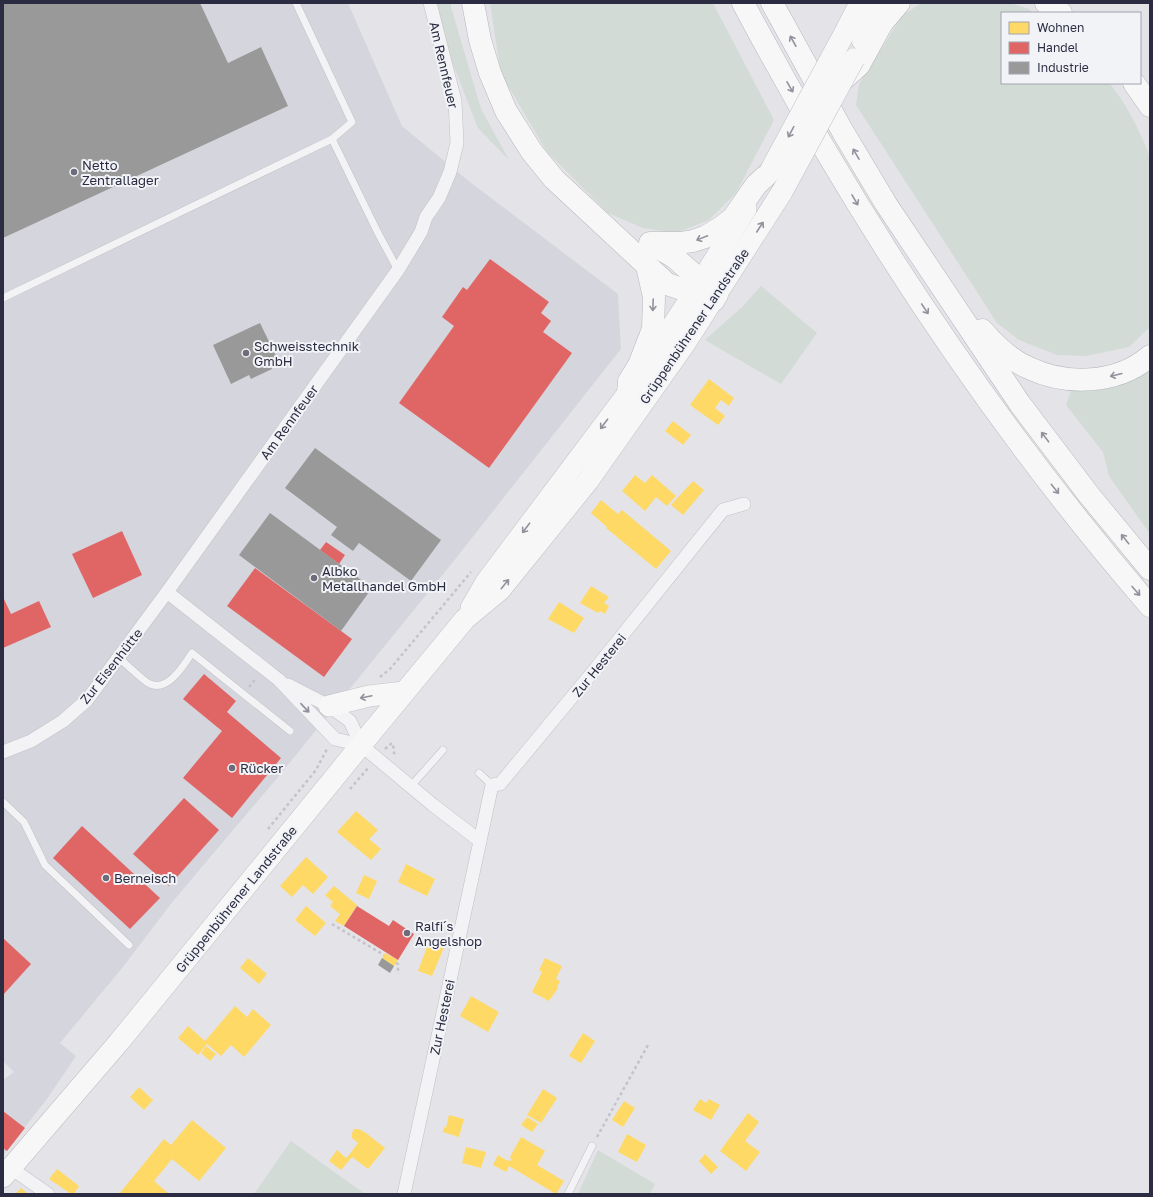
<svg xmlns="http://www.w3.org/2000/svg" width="1153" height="1197" font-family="'Golos Text',sans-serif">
<rect width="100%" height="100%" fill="#e4e4e8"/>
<!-- built -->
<path fill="#d5d5dd" d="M3,3H348L402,126L470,182L618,294L621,349L453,562L278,777L174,900L123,967L60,1043L76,1056L47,1099L3,1155V1080L14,1072L3,1061Z"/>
<!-- green -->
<g fill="#d2dbd5">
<path d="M436,3H451V7L481,109L509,160L478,128L447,49Z"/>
<path d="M490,3H713L774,120L736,193L709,220L676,233L643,228L608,213L547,152L501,74Z"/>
<path d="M921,3H1010L1029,9L1033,13H1002V83H1109C1124,99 1143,136 1150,158V327L1129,347L1086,356L1057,355L1019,340L997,323L856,105L859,84L902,16Z"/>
<path d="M761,286L817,333L781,384L705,340L742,307Z"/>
<path d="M1150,362V534L1109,476L1103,452L1066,405L1074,382Z"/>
<path d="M291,1141L365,1194H254Z"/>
<path d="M598,1150L655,1184L650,1194H578Z"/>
</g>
<!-- homes -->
<g fill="#ffd966">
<path d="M709,379L734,398L729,406L721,400L715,408L725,416L718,425L690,405Z"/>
<path d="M673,421L691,435L683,445L665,431Z"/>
<path d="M635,475L645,483L652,475L676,496L667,506L656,497L645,511L622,491Z"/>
<path d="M693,481L704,490L683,515L671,505Z"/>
<path d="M601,500L618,514L622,510L671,551L656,569L606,528L607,527L591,513Z"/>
<path d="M591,586L609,597L604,603L609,606L605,614L600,611L598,613L580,603Z"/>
<path d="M559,602L584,618L574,633L548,619Z"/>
<path d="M356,811L378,830L369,839L381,849L371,860L337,832Z"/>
<path d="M306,857L328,877L313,894L303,885L292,897L280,886Z"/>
<path d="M406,864L435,879L427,896L398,882Z"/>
<path d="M364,875L377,881L369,899L356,893Z"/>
<path d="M334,886L357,905L344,926L335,921L340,914L330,906L333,902L325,895Z"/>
<path d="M306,906L326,923L315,936L295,920Z"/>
<path d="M430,939L445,945L432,976L418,971Z"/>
<path d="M385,953L398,960L394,966L382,958Z"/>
<path d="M248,958L267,974L259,984L240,968Z"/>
<path d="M545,958L562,966L556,979L560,981L557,987L558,988L549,1001L532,992L542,972L539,970Z"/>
<path d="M471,996L499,1012L488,1032L460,1016Z"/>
<path d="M235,1006L247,1017L253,1009L271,1025L244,1057L231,1045L221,1056L207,1044L198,1055L178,1038L188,1026L205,1041Z"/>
<path d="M583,1033L595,1041L581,1063L569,1056Z"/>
<path d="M206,1046L216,1054L210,1061L201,1053Z"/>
<path d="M139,1087L153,1100L144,1110L130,1097Z"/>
<path d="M543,1089L557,1098L541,1123L527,1115Z"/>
<path d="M700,1099L706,1103L709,1099L720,1105L711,1120L693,1110Z"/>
<path d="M624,1101L635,1108L623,1127L612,1120Z"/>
<path d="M748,1113L759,1122L745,1141L760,1152L746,1171L720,1151Z"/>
<path d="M449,1115L464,1119L459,1137L443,1132L444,1127L446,1128Z"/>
<path d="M527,1117L538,1124L532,1132L521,1125Z"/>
<path d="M192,1120L226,1148L199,1181L172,1159L154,1181L169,1194H119L164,1139L171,1145Z"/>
<path d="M354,1129H359L366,1133L385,1148L368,1169L352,1157L341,1170L329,1161L337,1150L346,1158L349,1155L358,1143L352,1138V1133Z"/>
<path d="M627,1134L646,1145L637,1162L618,1152Z"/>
<path d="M521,1137L545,1151L537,1165L564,1181L556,1194L509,1166L506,1172L493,1165L498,1155L506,1160L512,1161L510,1157Z"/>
<path d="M466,1147L486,1152L481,1168L462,1163Z"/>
<path d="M705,1154L718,1167L711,1174L699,1161Z"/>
<path d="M57,1169L79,1186L74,1194H71L49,1179Z"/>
<path d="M21,1188L28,1194H15Z"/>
</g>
<!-- shops -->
<g fill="#e06666">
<path d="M490,259L549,302L541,313L551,321L543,332L572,353L489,468L399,403L454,326L442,317L463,287L467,290Z"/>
<path d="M122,531L142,575L93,598L72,554Z"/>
<path d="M326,542L345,555L339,564L320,550Z"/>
<path d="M255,568L352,639L324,677L227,606Z"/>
<path d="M3,597L11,614L39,601L51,627L3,648Z"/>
<path d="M204,674L236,701L227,712L281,758L232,818L183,778L222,731L183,699Z"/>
<path d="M184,798L219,830L169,886L133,854Z"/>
<path d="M82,826L160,898L130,929L53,858Z"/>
<path d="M357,906L389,926L393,920L414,934L398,960L344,926Z"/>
<path d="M3,938L31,964L3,995Z"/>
<path d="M3,1111L25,1128L7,1151L3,1148Z"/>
</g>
<!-- industry -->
<g fill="#999">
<path d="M3,3H200L228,63L261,47L288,106L3,238Z"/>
<path d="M260,323L279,362L271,366L272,369L251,379L249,375L231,384L213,345Z"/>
<path d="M315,448L441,540L411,581L359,543L353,551L331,535L337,527L285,488Z"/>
<path d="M270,513L372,588L341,631L239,555Z"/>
<path d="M382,958L394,966L390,973L378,965Z"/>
</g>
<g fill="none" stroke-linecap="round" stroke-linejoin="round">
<defs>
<g id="lane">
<path d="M332,139L378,233L398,270"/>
<path d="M3,298L332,139L352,122L296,3"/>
<path d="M118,657C125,663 143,681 150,684C168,692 184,665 192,653L290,731"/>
<path d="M479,773L492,785"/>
<path d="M411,786L443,750"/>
<path d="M3,802L24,822L45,865L129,945"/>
<path d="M568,1194L592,1146"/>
</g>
<g id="street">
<path d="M167,592L279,680L335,739L361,745L433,805L480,841L404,1194"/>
<path d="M288,685L329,706L350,721L361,745"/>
<path d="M3,752L31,741L63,721L87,700L167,592L398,270L421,232L426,217L439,198L450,172L457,143L455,101L430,3"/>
<path d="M480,841L492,785L500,784L592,673L723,510L744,504"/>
<path d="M5,1166L18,1173L48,1194"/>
</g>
<g id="primary">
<path d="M843,36L860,3"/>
<path d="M862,40L880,3"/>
<path d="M471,608L486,582L628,393L694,293L746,209"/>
<path d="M329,706L369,696L404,692"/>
<path d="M3,1177L119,1042L361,745L465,619L500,590L588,481L684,345L782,192"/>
</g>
<g id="highway">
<path d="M473,3L480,40L490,73L506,111L532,152L554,179L667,284L714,300"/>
<path d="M743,3C857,218 991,422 1150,606"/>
<path d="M772,3L843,132L886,204L1020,404L1089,495L1150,569"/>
<path d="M1046,3L1061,13"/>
<path d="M845,78L859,65L882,23L899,3"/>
<path d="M1134,83L1150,106"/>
<path d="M650,243H680L693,241L705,237L720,228L733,218L756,185L769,173"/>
<path d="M652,244L674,257L717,295"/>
<path d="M982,330C994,344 1012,361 1029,368C1067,386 1118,384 1150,356"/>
<path d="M628,393L629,381L639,365L653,329L654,297L647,266"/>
</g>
</defs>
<!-- lane casing -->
<use href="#lane" stroke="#c1c1c5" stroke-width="8"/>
<!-- street casing -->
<use href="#street" stroke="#c1c1c5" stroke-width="14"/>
<!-- primary casing -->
<use href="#primary" stroke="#c0c1c6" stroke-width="22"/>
<!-- highway casing -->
<use href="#highway" stroke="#b6b7bd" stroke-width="23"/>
<!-- path -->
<g stroke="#c3c3c8" stroke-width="2.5" stroke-dasharray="3 3" stroke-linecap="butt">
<path d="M380,677L390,669L471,572"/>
<path d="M249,687L256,678"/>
<path d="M385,749L392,743L394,749V753L395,755"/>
<path d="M350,789L369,767"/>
<path d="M268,829L316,770L327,749"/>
<path d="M332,924L384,955"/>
<path d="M396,963L398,964V974"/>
<path d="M597,1137L648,1045"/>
</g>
<!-- lane -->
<use href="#lane" stroke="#f3f3f5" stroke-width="7"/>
<!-- street -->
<use href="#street" stroke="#f3f3f5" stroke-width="13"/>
<!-- primary -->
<use href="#primary" stroke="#f7f7f7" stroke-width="21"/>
<!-- highway -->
<use href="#highway" stroke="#f7f7f7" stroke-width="22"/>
<defs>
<g id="primary-bridge">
<path d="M769,173L843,36"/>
<path d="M782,192L854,59"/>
</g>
</defs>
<!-- primary-bridge casing -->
<use href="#primary-bridge" stroke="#c0c1c6" stroke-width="22" stroke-linecap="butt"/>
<!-- primary-bridge -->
<use href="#primary-bridge" stroke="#f7f7f7" stroke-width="21"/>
</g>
<!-- one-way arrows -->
<defs><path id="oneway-shaft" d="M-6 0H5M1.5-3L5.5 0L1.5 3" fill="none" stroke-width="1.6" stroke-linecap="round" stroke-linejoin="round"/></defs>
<g stroke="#91929c">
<use href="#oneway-shaft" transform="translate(793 41) rotate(-119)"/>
<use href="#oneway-shaft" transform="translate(790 87) rotate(60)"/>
<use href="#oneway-shaft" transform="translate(791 132) rotate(118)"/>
<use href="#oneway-shaft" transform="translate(856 154) rotate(-120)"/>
<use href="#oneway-shaft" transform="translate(855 200) rotate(60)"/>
<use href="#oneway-shaft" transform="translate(760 227) rotate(-57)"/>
<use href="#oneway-shaft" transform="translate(702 238) rotate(158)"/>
<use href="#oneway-shaft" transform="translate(653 305) rotate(92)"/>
<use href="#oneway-shaft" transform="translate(925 309) rotate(56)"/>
<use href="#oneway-shaft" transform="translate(1116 375) rotate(166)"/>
<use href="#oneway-shaft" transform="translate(604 424) rotate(127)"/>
<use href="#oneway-shaft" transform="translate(1045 437) rotate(-127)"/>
<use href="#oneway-shaft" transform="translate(1055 489) rotate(52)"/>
<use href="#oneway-shaft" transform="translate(526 528) rotate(127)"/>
<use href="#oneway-shaft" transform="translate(1125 539) rotate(-129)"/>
<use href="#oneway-shaft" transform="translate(505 584) rotate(-51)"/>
<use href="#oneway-shaft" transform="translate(1136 591) rotate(49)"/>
<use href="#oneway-shaft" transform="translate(366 697) rotate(168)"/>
</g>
<use stroke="#8f909b" href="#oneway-shaft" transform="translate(305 708) rotate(47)"/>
<!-- markers -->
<g fill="#6c6c7b" stroke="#f2f3f7" stroke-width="1.5">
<circle cx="74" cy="172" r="4"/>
<circle cx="246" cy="353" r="4"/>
<circle cx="314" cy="578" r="4"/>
<circle cx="232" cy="768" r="4"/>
<circle cx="106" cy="878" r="4"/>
<circle cx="407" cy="933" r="4"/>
</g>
<g text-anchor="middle" stroke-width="4" stroke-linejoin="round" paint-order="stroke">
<!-- street labels -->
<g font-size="13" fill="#2b2c41" stroke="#f2f3f7">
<text transform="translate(444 65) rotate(77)" y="5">Am Rennfeuer</text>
<text transform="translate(694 326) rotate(-56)" y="5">Grüppenbührener Landstraße</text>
<text transform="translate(289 422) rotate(-54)" y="5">Am Rennfeuer</text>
<text transform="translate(599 665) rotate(-51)" y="5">Zur Hesterei</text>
<text transform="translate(111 666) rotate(-52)" y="5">Zur Eisenhütte</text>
<text transform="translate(236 899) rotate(-51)" y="5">Grüppenbührener Landstraße</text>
<text transform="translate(442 1017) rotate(-78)" y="5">Zur Hesterei</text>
</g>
<!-- poi labels -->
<g font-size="13" fill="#2b2c41" stroke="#f2f3f7" text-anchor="start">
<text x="82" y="170">Netto<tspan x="82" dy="15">Zentrallager</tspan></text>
<text x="254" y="351">Schweisstechnik<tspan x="254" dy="15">GmbH</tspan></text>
<text x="322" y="576">Albko<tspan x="322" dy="15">Metallhandel GmbH</tspan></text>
<text x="240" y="773">Rücker</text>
<text x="114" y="883">Berneisch</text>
<text x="415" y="931">Ralfi´s<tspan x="415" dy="15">Angelshop</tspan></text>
</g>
</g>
<!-- border -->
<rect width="1153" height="1197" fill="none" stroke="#2b2c41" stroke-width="8"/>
<!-- legend -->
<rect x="1001" y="12" width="140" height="72" fill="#f2f3f7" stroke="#a2a3ae"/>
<rect x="1009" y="22" width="20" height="12" fill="#ffd966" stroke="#a2a3ae"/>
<text x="1037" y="32" font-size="12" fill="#2b2c41">Wohnen</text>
<rect x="1009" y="42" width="20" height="12" fill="#e06666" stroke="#a2a3ae"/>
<text x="1037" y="52" font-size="12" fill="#2b2c41">Handel</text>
<rect x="1009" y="62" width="20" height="12" fill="#999999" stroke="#a2a3ae"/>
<text x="1037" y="72" font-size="12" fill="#2b2c41">Industrie</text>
</svg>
